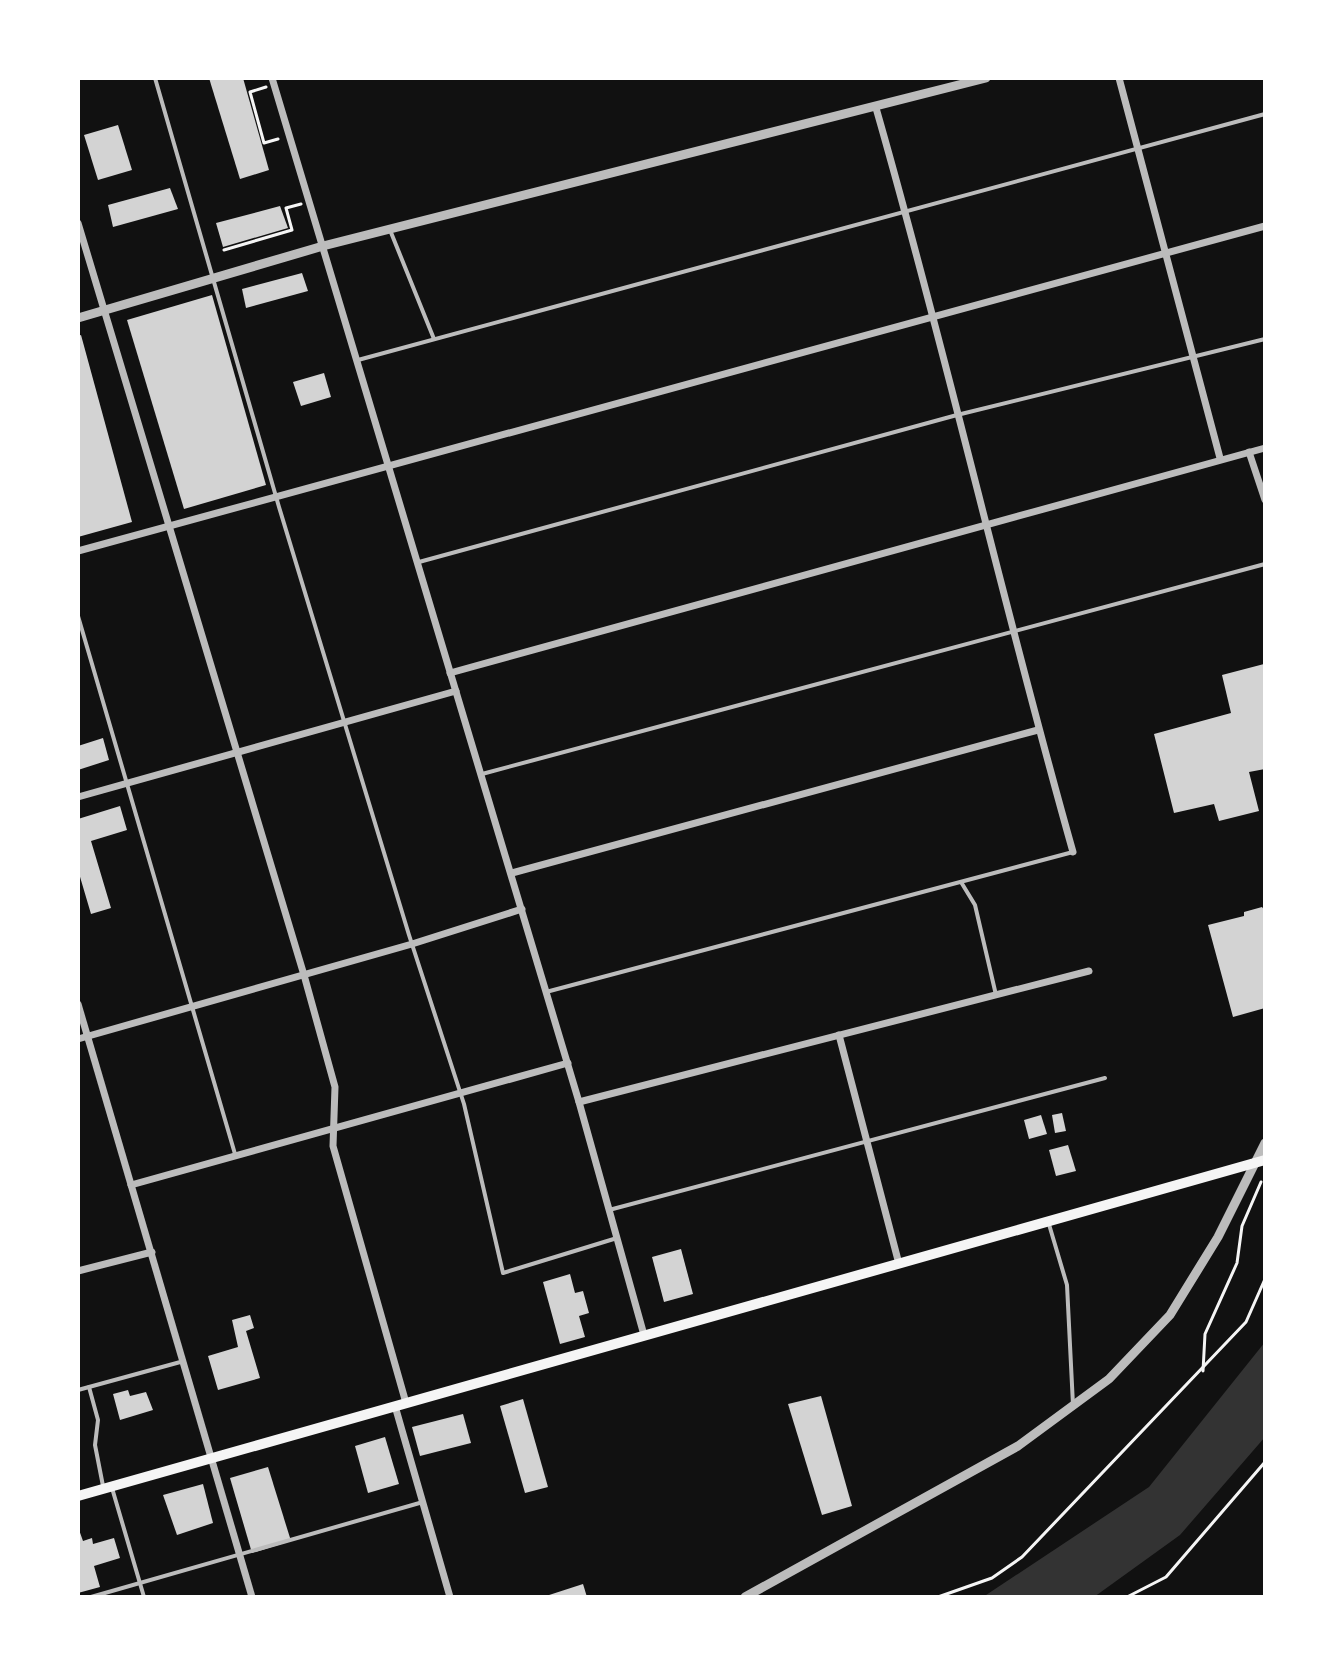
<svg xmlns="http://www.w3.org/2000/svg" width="1343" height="1675" font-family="'Fira Sans',sans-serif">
<rect width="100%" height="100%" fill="#111"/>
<!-- water -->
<path fill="#333" d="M1265,1342V1437L1180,1535L1094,1597H983L1149,1487Z"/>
<!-- building -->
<g fill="#d3d3d3">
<path d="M209,78H243L269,170L240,179Z"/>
<path d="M118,125L132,170L98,180L84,135Z"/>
<path d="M170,188L178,209L113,227L108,205Z"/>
<path d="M280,206L288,228L223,247L216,223Z"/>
<path d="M302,273L308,291L246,308L242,289Z"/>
<path d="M212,295L266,485L184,509L127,320Z"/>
<path d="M81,335L132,522L78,537V336Z"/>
<path d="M324,373L331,397L301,406L293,382Z"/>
<path d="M1264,664L1265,769L1249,772L1259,811L1219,821L1214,804L1174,813L1154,734L1231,713L1222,675Z"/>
<path d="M103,738L109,760L78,770V746Z"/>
<path d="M120,806L127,830L91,841L111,908L91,914L78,870V819Z"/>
<path d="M1262,907L1265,911V1008L1233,1017L1208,925L1244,916V912Z"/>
<path d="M1062,1113L1066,1131L1055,1133L1052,1115Z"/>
<path d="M1041,1115L1047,1134L1029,1139L1024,1120Z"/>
<path d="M1068,1145L1076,1171L1056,1176L1049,1150Z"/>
<path d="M681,1249L693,1294L664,1302L652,1257Z"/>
<path d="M570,1274L575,1293L583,1291L589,1313L579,1316L585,1337L560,1344L543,1282Z"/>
<path d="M250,1315L254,1328L246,1331L260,1378L218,1390L208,1356L238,1347L232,1320Z"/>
<path d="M128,1390L130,1396L146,1392L153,1410L120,1420L113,1394Z"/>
<path d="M821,1396L852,1506L822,1515L788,1404Z"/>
<path d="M523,1399L548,1487L525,1493L500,1406Z"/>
<path d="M463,1414L471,1443L420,1456L412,1427Z"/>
<path d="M385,1437L399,1484L368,1493L355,1446Z"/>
<path d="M268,1467L291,1541L252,1553L230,1478Z"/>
<path d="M203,1484L213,1523L177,1535L163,1495Z"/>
<path d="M78,1527L83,1541L92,1538L93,1544L114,1538L120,1558L94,1566L100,1587L78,1593Z"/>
<path d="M583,1584L587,1597H546V1596Z"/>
</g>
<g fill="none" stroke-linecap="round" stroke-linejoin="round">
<!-- path -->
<g stroke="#f5f5f5" stroke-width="3">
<path d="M266,87L250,92L264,143L278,139"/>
<path d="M224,250L292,230L286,208L301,204"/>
<path d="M1203,1371L1205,1334L1237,1263L1242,1226L1261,1182"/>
<path d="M938,1597L992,1578L1022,1557L1246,1322L1265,1279"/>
<path d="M1127,1597L1166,1577L1265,1462"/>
</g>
<!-- service -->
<g stroke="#bcbcbc" stroke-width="4">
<path d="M155,78L279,507L409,935L464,1104L503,1273L617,1238"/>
<path d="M390,230L434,339"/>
<path d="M358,360L1265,114"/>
<path d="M419,562L957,415L1265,339"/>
<path d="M78,616L235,1154"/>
<path d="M482,774L1265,564"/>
<path d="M961,882L975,905L996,995"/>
<path d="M546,992L1073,852"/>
<path d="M609,1210L1105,1078"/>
<path d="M1048,1221L1067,1285L1073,1405"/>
<path d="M89,1387L98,1420L95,1445L103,1486"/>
<path d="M78,1390L184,1361"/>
<path d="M112,1488L144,1597"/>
<path d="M91,1597L423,1502"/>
</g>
<!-- minor -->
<g stroke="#bcbcbc" stroke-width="7">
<path d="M272,78L579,1102L644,1335"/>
<path d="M1119,78L1220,458"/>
<path d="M876,108C947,355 1003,605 1073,852"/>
<path d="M78,223L304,975L335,1087L333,1146L406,1403"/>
<path d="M1249,452L1265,500"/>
<path d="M78,551L1265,226"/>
<path d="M450,673L1265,448"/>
<path d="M78,797L456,691"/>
<path d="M512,873L1038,730"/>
<path d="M78,1004L252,1597"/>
<path d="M839,1035L899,1264"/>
<path d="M78,1039L412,944L522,909"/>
<path d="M579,1102L1089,971"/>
<path d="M131,1185L568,1063"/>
<path d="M78,1271L152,1252"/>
<path d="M395,1406L450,1597"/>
</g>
<!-- tertiary -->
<g stroke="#bcbcbc" stroke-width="9">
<path d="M78,318L323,246L986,78"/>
<path d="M745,1597L1018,1446L1109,1379L1170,1315L1218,1237L1265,1143"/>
</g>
<!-- secondary -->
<path stroke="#f5f5f5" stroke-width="10" d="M78,1496L1265,1160"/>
</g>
<!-- border -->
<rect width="1343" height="1675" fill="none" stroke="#ffffff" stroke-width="160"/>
</svg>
